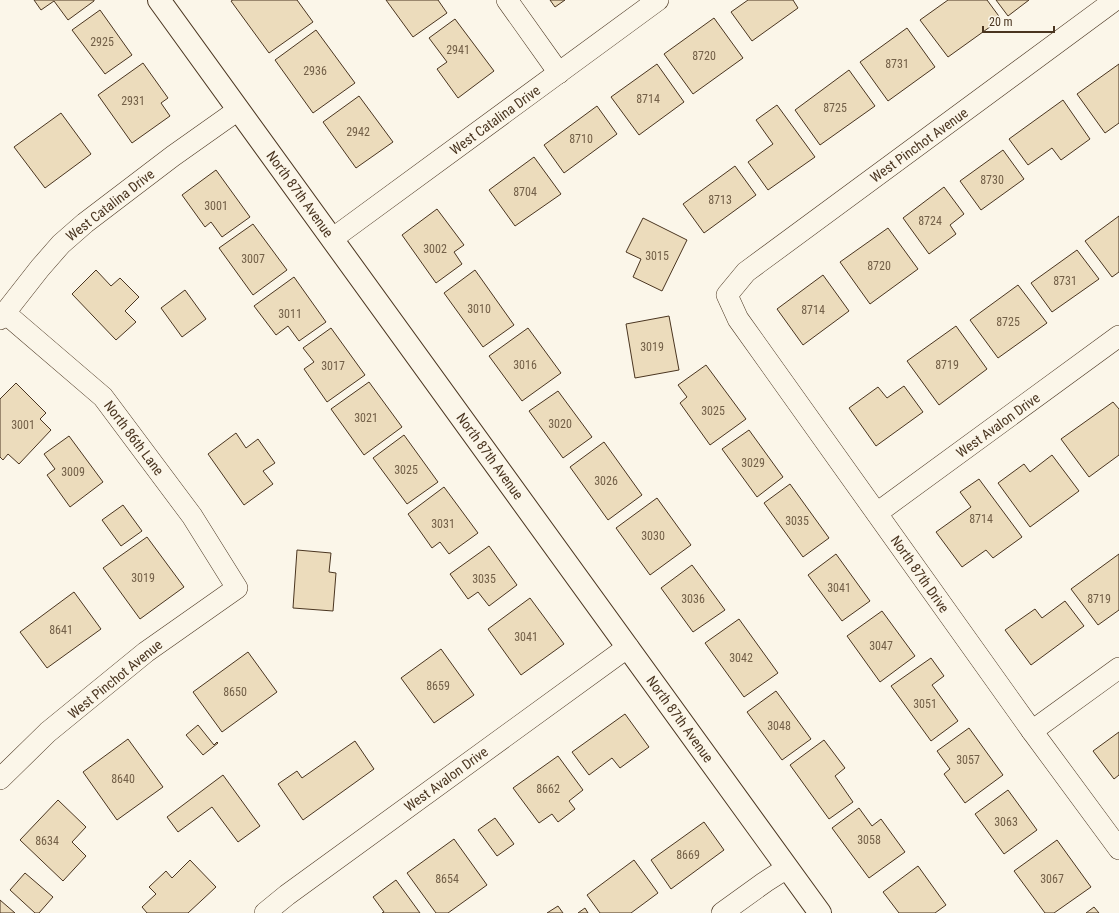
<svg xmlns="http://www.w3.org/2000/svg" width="1119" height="913" font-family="'Roboto Condensed',sans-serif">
<rect width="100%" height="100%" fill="#fbf6e9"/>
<!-- building -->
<g fill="#ecdcbc" stroke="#4a3520">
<path d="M34,0H94V1L68,20L54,1L41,10Z"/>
<path d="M233,0H297L313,22L269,53L231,1Z"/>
<path d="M386,0H438L447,13L413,37Z"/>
<path d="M550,0H565L555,7Z"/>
<path d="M748,0H793L798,8L752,41L731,12Z"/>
<path d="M948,0H987L1001,19L948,57L920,20Z"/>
<path d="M996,0H1029L1008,16Z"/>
<path d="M100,10L132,55L105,74L72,30Z"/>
<path d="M714,18L743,58L693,94L664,54Z"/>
<path d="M455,19L494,71L458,98L437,69L447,62L429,38Z"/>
<path d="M907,28L935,67L888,101L860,62Z"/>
<path d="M316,30L355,83L313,113L275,60Z"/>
<path d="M143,63L168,98L161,103L170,116L132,143L98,95Z"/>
<path d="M657,64L684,102L639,135L611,97Z"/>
<path d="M1119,64V123L1105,133L1077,94Z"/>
<path d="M849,70L875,106L820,145L795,110Z"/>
<path d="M359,96L393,142L356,168L323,122Z"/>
<path d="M1063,100L1090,139L1061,160L1052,148L1028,165L1009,139Z"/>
<path d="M777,105L815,157L768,190L748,162L773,144L756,120Z"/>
<path d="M597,106L617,134L564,173L544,145Z"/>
<path d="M61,113L91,154L45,188L14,147Z"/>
<path d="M1003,150L1024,179L981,210L960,181Z"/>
<path d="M534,157L561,194L515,226L489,190Z"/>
<path d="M735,166L756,195L704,233L683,204Z"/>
<path d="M216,170L250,217L222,237L211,222L205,227L182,195Z"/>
<path d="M944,187L964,214L950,225L956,234L929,254L903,218Z"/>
<path d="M437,209L464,245L454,252L462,264L436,283L402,235Z"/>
<path d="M1119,216V272L1112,277L1085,241Z"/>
<path d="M643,218L687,240L662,291L633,277L641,259L626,252Z"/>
<path d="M253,224L287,270L253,295L219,248Z"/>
<path d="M888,228L918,269L870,304L840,262Z"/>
<path d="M1077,250L1099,279L1052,312L1031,283Z"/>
<path d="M96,270L111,286L120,278L139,297L125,311L136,322L116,340L72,294Z"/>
<path d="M475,270L514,325L483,347L444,293Z"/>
<path d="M823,275L849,311L803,345L777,309Z"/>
<path d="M294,277L326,322L299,341L288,326L276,335L254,306Z"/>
<path d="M1018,285L1047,323L998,358L970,320Z"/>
<path d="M185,290L206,319L182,337L161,308Z"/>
<path d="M669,316L679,370L635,378L626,324Z"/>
<path d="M956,326L987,369L939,405L907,361Z"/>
<path d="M331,328L365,375L327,402L304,369L314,362L303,348Z"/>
<path d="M528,328L561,373L522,401L489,356Z"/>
<path d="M706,365L746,419L710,445L680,403L687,397L678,385Z"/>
<path d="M369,382L402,427L364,455L331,409Z"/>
<path d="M16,383L46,413L40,419L51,430L19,464L8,454L3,460L0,457V399Z"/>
<path d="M904,386L923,412L876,446L849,408L878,387L887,398Z"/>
<path d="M558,391L592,437L563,458L529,411Z"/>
<path d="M1113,402L1119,409V455L1089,477L1061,439Z"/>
<path d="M749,430L783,477L757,497L722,449Z"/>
<path d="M236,433L246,448L258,439L275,463L263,471L273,484L244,505L208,454Z"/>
<path d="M404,435L438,482L407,504L373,458Z"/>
<path d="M69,436L103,482L70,507L47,475L55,469L44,454Z"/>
<path d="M604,442L642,495L608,520L570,467Z"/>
<path d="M1052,455L1079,491L1030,527L998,483L1024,464L1030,472Z"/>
<path d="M979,479L1022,537L993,558L986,550L962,567L936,532L971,507L960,492Z"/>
<path d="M790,484L829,538L803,557L764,503Z"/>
<path d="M444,487L478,533L449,554L440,542L432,548L408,514Z"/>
<path d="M657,498L691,545L650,575L616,528Z"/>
<path d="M123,505L142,531L121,546L102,520Z"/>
<path d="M147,537L184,587L140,619L103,568Z"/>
<path d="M489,546L517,585L489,606L478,592L468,599L450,574Z"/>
<path d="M297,550L331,553L329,572L336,573L333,611L293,608Z"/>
<path d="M836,554L870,601L842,621L808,575Z"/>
<path d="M1119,554V610L1098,625L1071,589Z"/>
<path d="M692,565L725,610L693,632L661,588Z"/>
<path d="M74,592L101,629L47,668L20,632Z"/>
<path d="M530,598L564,644L521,675L488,629Z"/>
<path d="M1065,601L1084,626L1031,665L1005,630L1035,609L1042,618Z"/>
<path d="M882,611L915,656L880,682L847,636Z"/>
<path d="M739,619L778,673L744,697L705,643Z"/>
<path d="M441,649L474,695L434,723L401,678Z"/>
<path d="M248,652L277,692L222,732L193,692Z"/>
<path d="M931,658L944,676L932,685L958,721L931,741L891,686Z"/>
<path d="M776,691L811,739L782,760L747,712Z"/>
<path d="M625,714L649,747L620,768L612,758L589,775L572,752Z"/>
<path d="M198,725L214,745L217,742L218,743L203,755L186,735Z"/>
<path d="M969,728L1003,775L965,803L944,774L950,769L937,751Z"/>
<path d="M1119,732V775L1114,779L1093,751Z"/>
<path d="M128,739L163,787L117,820L83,772Z"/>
<path d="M824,740L845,768L835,776L853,802L829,819L790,765Z"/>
<path d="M355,741L374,769L303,820L278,784L297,771L302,778Z"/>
<path d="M558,756L583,790L569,801L575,809L558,822L552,814L539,823L513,788Z"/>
<path d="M223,775L260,826L238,842L212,807L178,832L167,817Z"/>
<path d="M1008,790L1037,830L1004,854L975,814Z"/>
<path d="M58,800L86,827L72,842L86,856L63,881L20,840Z"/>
<path d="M859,808L872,826L881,819L905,852L869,878L832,828Z"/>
<path d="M495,818L514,844L497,856L478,830Z"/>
<path d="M704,822L724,850L671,889L651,860Z"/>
<path d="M454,839L487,885L448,913H436L407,873Z"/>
<path d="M1057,840L1091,887L1054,913H1045L1014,871Z"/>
<path d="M190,860L216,887L188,913H147L142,907L156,894L149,887L166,871L172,878Z"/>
<path d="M634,860L658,893L631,913H600L587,895Z"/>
<path d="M918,866L946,905L935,913H899L883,892Z"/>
<path d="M25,873L53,897L39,913H35L10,890Z"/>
<path d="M396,880L420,913H382L384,912L373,897Z"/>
<path d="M0,900L15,913H0Z"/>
<path d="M558,906L563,913H547Z"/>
<path d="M1094,907L1099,913H1086Z"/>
<path d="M585,908L588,913H578Z"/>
</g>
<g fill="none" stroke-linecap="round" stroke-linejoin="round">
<defs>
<g id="minor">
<path d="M507,0L559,73"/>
<path d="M1115,0L746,272L727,295L738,319L1032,731L1119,849"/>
<path d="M332,239L658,0"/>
<path d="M0,319L40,268L61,244L85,223L173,156L238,110"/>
<path d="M877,513L1119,336"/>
<path d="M1032,731L1119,668"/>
<path d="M0,779L48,732L146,652L237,588L192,516L103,397L5,313"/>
<path d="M265,913L287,895L628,647"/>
<path d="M722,913L765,882L787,868"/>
</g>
<path id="tertiary" d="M159,0L820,913"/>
</defs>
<!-- minor casing -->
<use href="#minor" stroke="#4a3520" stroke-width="22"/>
<!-- tertiary casing -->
<use href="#tertiary" stroke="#4a3520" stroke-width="24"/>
<!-- minor -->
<use href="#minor" stroke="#fbf6e9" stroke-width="21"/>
<!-- tertiary -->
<use href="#tertiary" stroke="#fbf6e9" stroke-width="22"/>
</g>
<g text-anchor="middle" stroke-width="3" stroke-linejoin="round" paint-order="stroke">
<!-- number labels -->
<g font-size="12" fill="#725f47">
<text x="102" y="46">2925</text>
<text x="458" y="54">2941</text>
<text x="704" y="60">8720</text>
<text x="897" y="68">8731</text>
<text x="315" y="75">2936</text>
<text x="648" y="103">8714</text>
<text x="133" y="105">2931</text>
<text x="835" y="112">8725</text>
<text x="358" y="136">2942</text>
<text x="581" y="143">8710</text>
<text x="992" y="184">8730</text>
<text x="525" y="196">8704</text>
<text x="720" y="204">8713</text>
<text x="216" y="210">3001</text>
<text x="930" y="225">8724</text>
<text x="435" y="253">3002</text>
<text x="657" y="260">3015</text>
<text x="253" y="263">3007</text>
<text x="879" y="270">8720</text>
<text x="1065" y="285">8731</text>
<text x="479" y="313">3010</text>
<text x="813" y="314">8714</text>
<text x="290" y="318">3011</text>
<text x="1008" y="326">8725</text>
<text x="652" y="351">3019</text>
<text x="525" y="369">3016</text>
<text x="947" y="369">8719</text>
<text x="333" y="370">3017</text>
<text x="713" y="415">3025</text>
<text x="366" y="422">3021</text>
<text x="560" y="428">3020</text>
<text x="23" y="429">3001</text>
<text x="753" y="467">3029</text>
<text x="406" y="474">3025</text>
<text x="73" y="476">3009</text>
<text x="606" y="485">3026</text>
<text x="981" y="523">8714</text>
<text x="797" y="525">3035</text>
<text x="443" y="528">3031</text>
<text x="653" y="540">3030</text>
<text x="143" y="582">3019</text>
<text x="484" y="583">3035</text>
<text x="839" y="592">3041</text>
<text x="693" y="603">3036</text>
<text x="1099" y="603">8719</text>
<text x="61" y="634">8641</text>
<text x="526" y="641">3041</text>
<text x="881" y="650">3047</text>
<text x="741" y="662">3042</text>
<text x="438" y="690">8659</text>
<text x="235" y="696">8650</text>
<text x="925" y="708">3051</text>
<text x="779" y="730">3048</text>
<text x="968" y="764">3057</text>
<text x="123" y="783">8640</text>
<text x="548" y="793">8662</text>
<text x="1006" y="826">3063</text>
<text x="869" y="844">3058</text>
<text x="47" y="845">8634</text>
<text x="688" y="859">8669</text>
<text x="447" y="883">8654</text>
<text x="1052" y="883">3067</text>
</g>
<!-- street labels -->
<g font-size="14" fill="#4a3520" stroke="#fbf6e9">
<text transform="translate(495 120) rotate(-36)" y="5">West Catalina Drive</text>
<text transform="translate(919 145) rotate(-36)" y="5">West Pinchot Avenue</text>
<text transform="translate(300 194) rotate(54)" y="5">North 87th Avenue</text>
<text transform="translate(110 205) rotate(-38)" y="5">West Catalina Drive</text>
<text transform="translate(998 425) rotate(-36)" y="5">West Avalon Drive</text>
<text transform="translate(134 438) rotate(53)" y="5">North 86th Lane</text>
<text transform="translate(490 456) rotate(54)" y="5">North 87th Avenue</text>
<text transform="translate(920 574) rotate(55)" y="5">North 87th Drive</text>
<text transform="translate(115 679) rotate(-39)" y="5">West Pinchot Avenue</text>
<text transform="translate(680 719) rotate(54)" y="5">North 87th Avenue</text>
<text transform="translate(446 779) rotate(-36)" y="5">West Avalon Drive</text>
</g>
</g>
<!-- scale -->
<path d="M983 26v6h71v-6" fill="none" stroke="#4a3520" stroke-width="2"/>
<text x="989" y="26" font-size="12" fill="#4a3520" stroke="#fbf6e9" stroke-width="3" paint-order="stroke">20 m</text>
</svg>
